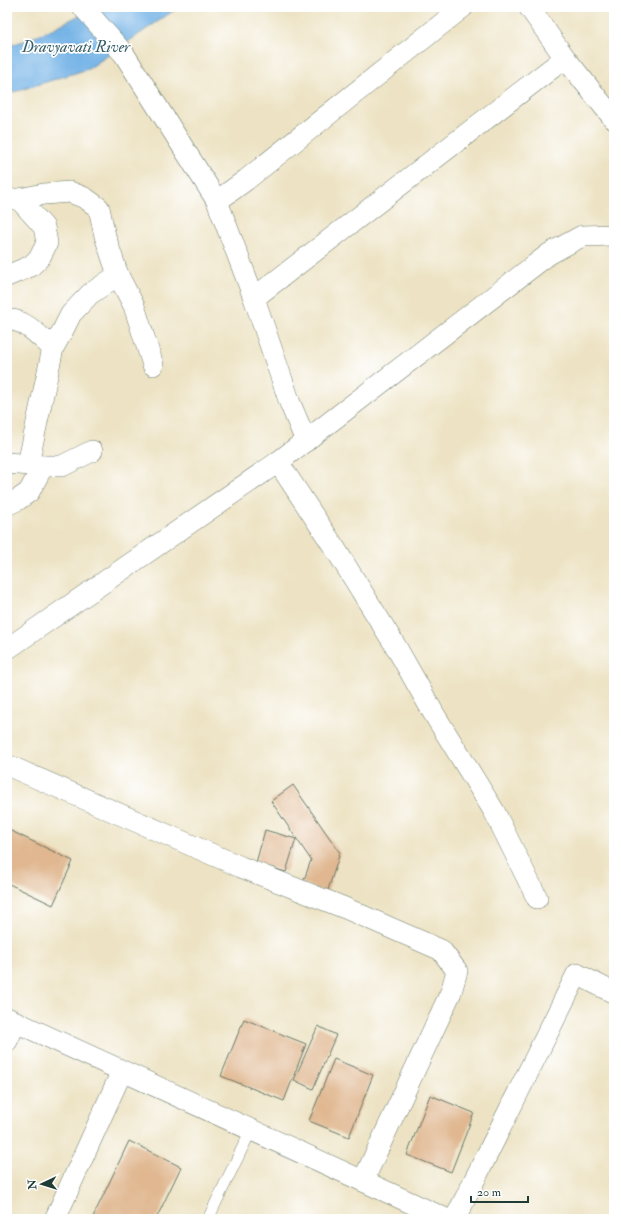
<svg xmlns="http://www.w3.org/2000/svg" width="621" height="1226" font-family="'IM FELL Double Pica',serif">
<rect width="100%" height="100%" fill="#fff"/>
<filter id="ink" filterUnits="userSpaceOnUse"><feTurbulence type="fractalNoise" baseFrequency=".025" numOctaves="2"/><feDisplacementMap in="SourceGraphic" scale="8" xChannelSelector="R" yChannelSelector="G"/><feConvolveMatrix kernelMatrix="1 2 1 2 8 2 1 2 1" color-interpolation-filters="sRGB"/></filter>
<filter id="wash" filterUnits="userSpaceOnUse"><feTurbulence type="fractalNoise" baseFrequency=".012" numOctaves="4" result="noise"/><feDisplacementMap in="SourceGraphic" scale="16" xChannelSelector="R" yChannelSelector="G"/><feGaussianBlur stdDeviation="0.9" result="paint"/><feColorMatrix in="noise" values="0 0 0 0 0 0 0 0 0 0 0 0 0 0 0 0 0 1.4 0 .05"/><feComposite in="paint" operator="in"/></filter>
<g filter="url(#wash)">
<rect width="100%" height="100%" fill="#ede3c4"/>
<!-- water -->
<path fill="#73b2e6" stroke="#49788d" d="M96,7H179L88,69L7,94V46C38,38 67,21 96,7Z"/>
<g id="blocks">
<!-- building -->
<g fill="#e0b790">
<path d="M293,785L340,853L327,893L303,883L311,860L271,801Z"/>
<path d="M7,829L73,861L53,905L7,883Z"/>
<path d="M265,830L296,839L286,872L256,863Z"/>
<path d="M244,1019L306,1044L284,1101L221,1076Z"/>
<path d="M318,1026L336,1035L313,1089L294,1080Z"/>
<path d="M334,1059L373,1075L349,1137L309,1121Z"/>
<path d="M430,1095L474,1113L451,1172L407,1155Z"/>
<path d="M129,1141L181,1167L156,1219H92Z"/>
</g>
</g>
</g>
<g filter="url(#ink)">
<use href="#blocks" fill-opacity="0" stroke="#677766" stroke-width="1"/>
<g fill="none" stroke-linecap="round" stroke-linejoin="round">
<defs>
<path id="lane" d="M208,1219L251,1130"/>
<g id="street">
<path d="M83,7L124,54L217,201L254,298L290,403L306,441"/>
<path d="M529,7L565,58L614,119"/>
<path d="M7,199H19L44,194L70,192L85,198L99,208L105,236L118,275L134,306L153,365"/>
<path d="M217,201L246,180L463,7"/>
<path d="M7,276L31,266L40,257L47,243L44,227L19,199"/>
<path d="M254,298L565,58"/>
<path d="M7,320C24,318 41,338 53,348"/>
<path d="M278,462L336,550L395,645L434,714L494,811L537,898"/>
<path d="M7,463L43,466H62L92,451"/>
<path d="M28,464L53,348L62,332L71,314L90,294L118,275"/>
<path d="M7,505L19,499L29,492L43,466"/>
<path d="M7,649L278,462L549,254L582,236L614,235"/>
<path d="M7,765L241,867L345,908L441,950L457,971L451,992L363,1181"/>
<path d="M7,1018L446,1219"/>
<path d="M7,1041L16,1022"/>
<path d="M55,1219L122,1071"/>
<path d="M455,1219L577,974L614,993"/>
</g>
</defs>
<!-- lane casing -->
<use href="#lane" stroke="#677766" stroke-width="12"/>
<!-- street casing -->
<use href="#street" stroke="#677766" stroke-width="22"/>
<!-- lane -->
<use href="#lane" stroke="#fff" stroke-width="11"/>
<!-- street -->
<use href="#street" stroke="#fff" stroke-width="21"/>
</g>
</g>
<g text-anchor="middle" stroke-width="3.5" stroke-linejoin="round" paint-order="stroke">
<!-- water labels -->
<g font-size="16" font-style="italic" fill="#386069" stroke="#fff">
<text x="76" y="52">Dravyavati River</text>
</g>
</g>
<!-- margin -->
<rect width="621" height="1226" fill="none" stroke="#fff" stroke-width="24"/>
<!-- north arrow -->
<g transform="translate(42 1184) rotate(266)" stroke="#ffffff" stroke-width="3" paint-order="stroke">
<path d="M0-3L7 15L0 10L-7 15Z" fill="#1f3d34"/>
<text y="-6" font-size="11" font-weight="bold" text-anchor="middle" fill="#1f3d34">N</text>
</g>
<!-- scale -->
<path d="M471 1196v6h57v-6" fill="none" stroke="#1f3d34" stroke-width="2"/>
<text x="477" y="1196" font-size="12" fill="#1f3d34" stroke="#ffffff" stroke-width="3" paint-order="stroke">20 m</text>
</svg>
